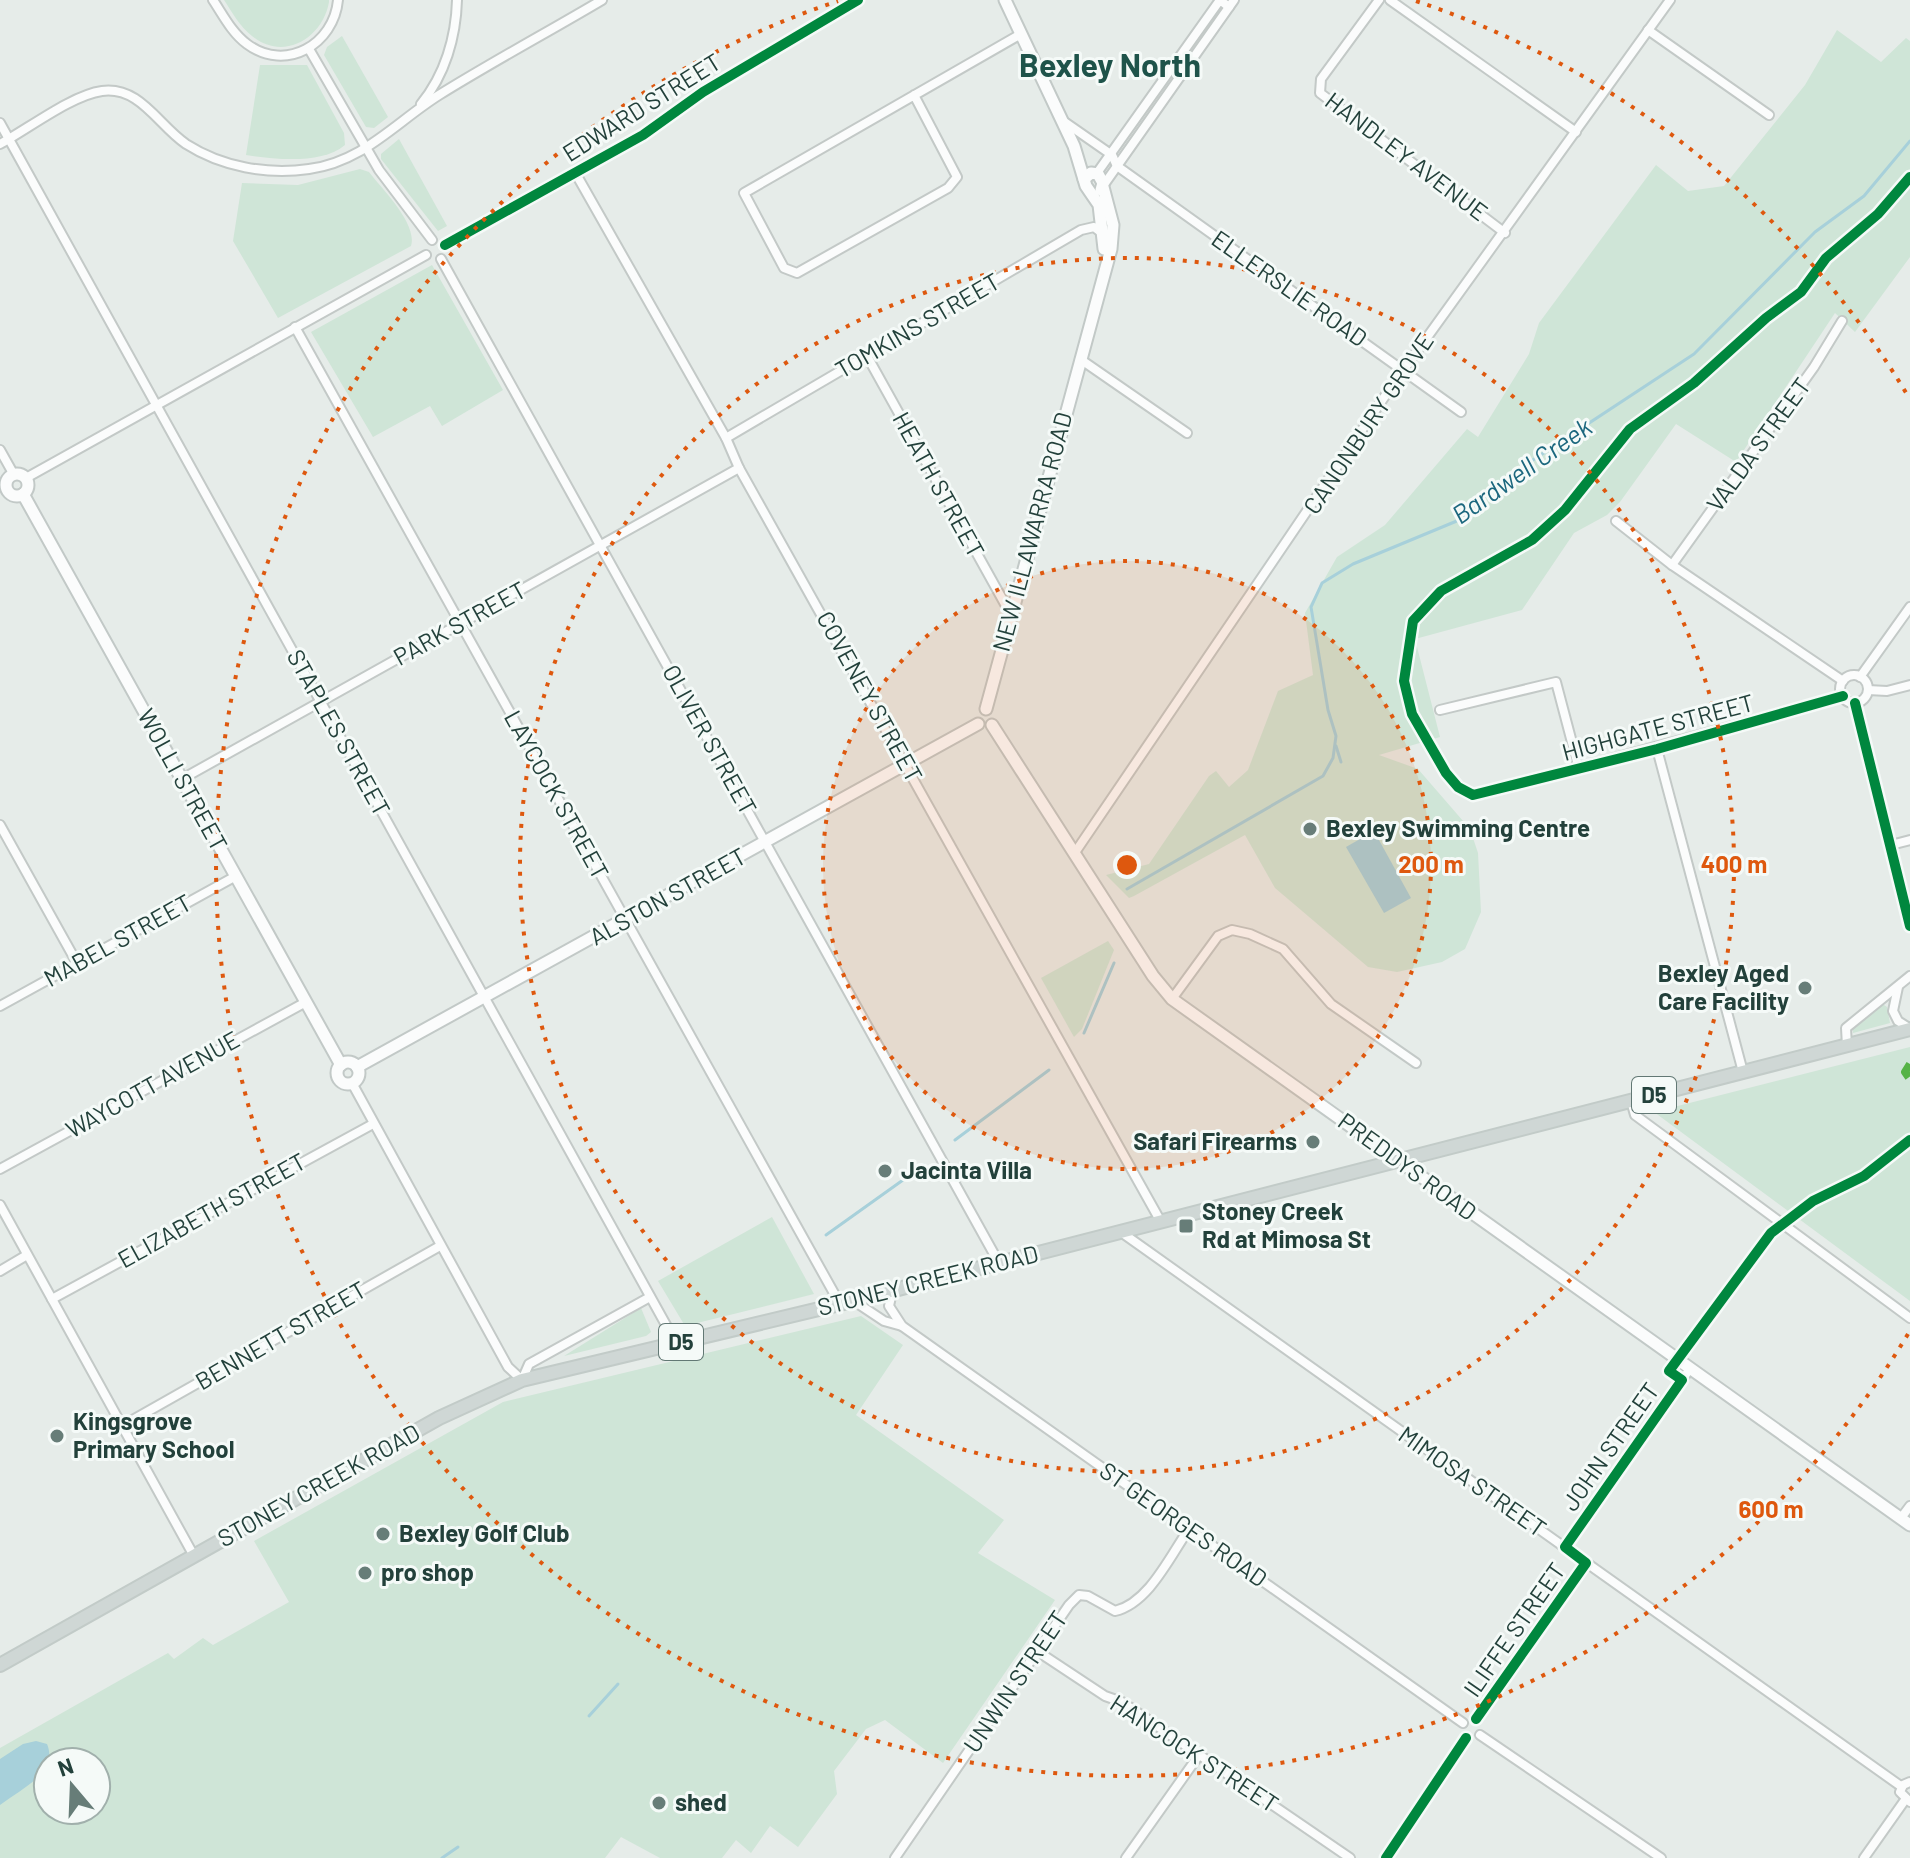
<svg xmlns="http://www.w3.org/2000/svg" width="1910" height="1858" font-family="Barlow,sans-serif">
<rect width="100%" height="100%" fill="#e6ece9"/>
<!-- green -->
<g fill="#cfe5d7" fill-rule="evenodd">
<path d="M224,0H329V2C323,38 283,62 252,36C240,27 232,12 224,0Z"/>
<path d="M1837,30L1881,62L1906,38L1910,41V257L1855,332L1835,313L1736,462L1676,424L1620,502L1607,515L1574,533L1522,610L1415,639L1440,737L1379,755L1418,769L1470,829L1478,853L1481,912L1465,949L1442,962L1397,972L1368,967L1275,888L1245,835L1134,896L1129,898L1106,875L1149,864L1209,776L1216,771L1229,787L1248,770L1278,691L1313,675L1305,613L1337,557L1385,525L1467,429L1478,437L1529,354L1539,323L1656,165L1688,191L1724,186L1805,85Z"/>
<path d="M342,36L388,117L374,128L366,127L324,55L327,47Z"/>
<path d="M260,65H307L344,133L345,145C322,165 273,159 246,155Z"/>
<path d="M399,139L447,226L438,231L381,159V154Z"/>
<path d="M360,169L369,172C382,189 418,224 411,246L278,318L233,241L242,183L298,185Z"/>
<path d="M432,265L503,390L442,426L430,406L373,437L311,332Z"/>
<path d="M1108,941L1114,950L1082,1029L1074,1037L1041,978Z"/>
<path d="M1881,1003L1887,1007L1890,1023L1853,1033V1028Z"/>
<path d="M1910,1047V1301L1654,1112Z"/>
<path d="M772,1217L814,1294L685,1326L658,1281Z"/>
<path d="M641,1308L651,1332L646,1336L564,1356Z"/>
<path d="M861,1316L903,1345L856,1415L1004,1520L978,1553L1055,1600L943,1763L885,1720L866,1729L834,1771L837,1794L798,1847L770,1826L751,1853L736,1840L722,1858H660L621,1837L605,1858H0V1748L168,1653L174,1659L203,1638L213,1645L289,1602L254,1541L503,1402ZM48,1762H96V1810H48Z"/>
</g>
<!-- water -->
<g fill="#a7d0da">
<path d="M1374,831L1411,898L1384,913L1346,847Z"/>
<path d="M36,1741L47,1744C59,1772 21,1789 0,1805V1759L23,1744Z"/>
</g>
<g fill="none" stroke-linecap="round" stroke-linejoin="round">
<!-- stream -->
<g stroke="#a7d0da" stroke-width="3">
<path d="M1336,746L1341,762"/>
<path d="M1127,889L1323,776L1333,758L1336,736L1328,710L1311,607L1322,583L1353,564L1464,518L1498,483L1694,354L1815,232L1864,196L1910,141"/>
<path d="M1084,1033L1114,963"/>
<path d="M955,1140L1049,1070"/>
<path d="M826,1235L924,1165"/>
<path d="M589,1716L618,1684"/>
<path d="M442,1858L458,1847"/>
</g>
<defs>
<g id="street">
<path d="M213,0C223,15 232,33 247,44C286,73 334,44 338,0"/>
<path d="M1379,0L1321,79L1320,93L1505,233"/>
<path d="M1390,0L1576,132"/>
<path d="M1648,30L1769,115"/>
<path d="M309,49L379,170L432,240"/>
<path d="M914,95L957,177L948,188L797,273L784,268L744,193L1021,34"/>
<path d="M421,104C445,75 456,37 457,0"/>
<path d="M0,123L676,1343"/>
<path d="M1066,123L1112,155L1117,166L1461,412"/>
<path d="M0,144C28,129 72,95 102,91C140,86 158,125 186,144C222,167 267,175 309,169C363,162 396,122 439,95C492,62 548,32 602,0"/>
<path d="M1097,173L1220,0L1229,7"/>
<path d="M576,174L726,438L739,468L1161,1222"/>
<path d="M1103,186L1234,0"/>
<path d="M445,245L643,135L703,92L858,0"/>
<path d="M441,259L999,1263"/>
<path d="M295,327L840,1304"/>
<path d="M867,356L1010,613"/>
<path d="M1080,359L1187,433"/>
<path d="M726,438L1081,230L1094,227L1102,233"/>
<path d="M0,450L14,475"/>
<path d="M26,478L426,255"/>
<path d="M1616,521L1672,565L1843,681"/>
<path d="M1672,565L1814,367L1842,321"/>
<circle cx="1854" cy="689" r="14"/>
<path d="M1860,677L1910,607"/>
<path d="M1868,690L1887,691L1910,685"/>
<path d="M1855,703L1910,926"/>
<path d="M1440,710L1556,682L1579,769"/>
<path d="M1657,749L1743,1072"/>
<path d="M182,779L739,468"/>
<path d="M1482,794L1843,696"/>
<path d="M0,825L77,963"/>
<path d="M1891,845L1910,840"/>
<path d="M1074,854L1387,393L1670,0"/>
<path d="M1898,987L1893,1011L1898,1021L1909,1028"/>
<path d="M1172,999L1218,936L1232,930L1250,934L1283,949L1331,1004L1416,1063"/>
<path d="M0,1006L236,876"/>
<path d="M1847,1046L1846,1028L1910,976"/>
<path d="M352,1083L508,1367L522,1380L529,1364L650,1297"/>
<path d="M1631,1101L1635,1115L1910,1318"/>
<path d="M0,1169L306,1002"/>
<path d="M0,1205L194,1556"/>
<path d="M1121,1232L1902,1787"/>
<path d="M0,1271L27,1255"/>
<path d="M898,1290L891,1297L889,1306L902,1326L1463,1723"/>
<path d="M52,1299L373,1124"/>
<path d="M854,1301L884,1321L902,1326"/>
<path d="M122,1426L440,1246"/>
<path d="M1901,1518L1910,1506"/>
<path d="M1565,1547L1689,1370"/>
<path d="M1037,1651L1105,1696L1122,1702L1350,1858"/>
<path d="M1476,1719L1586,1563"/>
<path d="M1480,1735L1661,1858"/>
<path d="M1910,1782L1903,1785L1900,1792L1910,1802"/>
<path d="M895,1858L1069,1605L1079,1595L1088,1596L1115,1611C1149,1603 1170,1556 1189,1529"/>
<path d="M1126,1858L1199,1755"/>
<path d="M1386,1858L1466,1738"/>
<path d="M1864,1858L1905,1800"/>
</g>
<g id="secondary">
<path d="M1005,0L1074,146L1086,186L1099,205L1104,249"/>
<path d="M1084,179L1091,173L1098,174L1103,183L1101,190"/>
<circle cx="17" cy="485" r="11"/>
<path d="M23,494L341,1065"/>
<path d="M986,709L1111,249L1113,225L1103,187"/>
<path d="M992,725L1153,976L1172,999L1910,1525"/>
<circle cx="348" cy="1073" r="11"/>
<path d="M357,1067L978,724"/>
</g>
<path id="primary" d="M0,1665L439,1418L522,1380L840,1304L1910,1029"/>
</defs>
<!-- street casing -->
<use href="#street" stroke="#c3c9c7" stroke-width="12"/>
<!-- secondary casing -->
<use href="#secondary" stroke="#c2c9c7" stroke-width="15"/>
<!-- primary casing -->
<use href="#primary" stroke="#c2cbc8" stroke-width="16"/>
<!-- street -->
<use href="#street" stroke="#fbfcfc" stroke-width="8"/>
<!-- secondary -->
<use href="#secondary" stroke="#fbfcfc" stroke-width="11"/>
<!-- primary -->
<use href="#primary" stroke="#cfd7d5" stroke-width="12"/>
<!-- quiet -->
<path stroke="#55b346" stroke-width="8" stroke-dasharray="16 8" stroke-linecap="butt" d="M1910,1064L1905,1072L1910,1079"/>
<defs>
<g id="cycleway">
<path d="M445,245L643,135L703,92L858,0"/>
<path d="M1843,696L1657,749L1473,795L1458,787L1446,773L1412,714L1404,681L1413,621L1441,591L1532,540L1565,510L1630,429L1694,383L1766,318L1801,292L1826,258L1878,214L1910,177"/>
<path d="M1855,703L1910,926"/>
<path d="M1476,1719L1586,1563L1565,1547L1682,1380L1669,1371L1771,1233L1813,1201L1864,1176L1910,1140"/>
<path d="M1386,1858L1466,1738"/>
</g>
</defs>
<!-- cycleway casing -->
<use href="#cycleway" stroke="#f5faf8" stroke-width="15"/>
<!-- cycleway -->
<use href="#cycleway" stroke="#00873e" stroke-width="10"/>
</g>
<!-- distance rings -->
<circle cx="1127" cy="865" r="304" fill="#de580e" fill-opacity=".12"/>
<g fill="none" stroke="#de580e" stroke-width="4" stroke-dasharray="4 8">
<circle cx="1127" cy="865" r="304"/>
<circle cx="1127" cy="865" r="607"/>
<path d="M1908 1334A911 911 0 1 1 838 1M1416 1A911 911 0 0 1 1908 396"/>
</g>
<!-- markers -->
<g fill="#677d78" stroke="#f5faf8" stroke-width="3">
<circle cx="1310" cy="829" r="8"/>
<circle cx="1805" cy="988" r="8"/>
<circle cx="1313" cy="1142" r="8"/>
<circle cx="885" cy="1171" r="8"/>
<rect x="1178" y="1218" width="16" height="16" rx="4"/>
<circle cx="57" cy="1436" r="8"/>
<circle cx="383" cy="1534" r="8"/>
<circle cx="365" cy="1573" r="8"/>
<circle cx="659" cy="1803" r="8"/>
</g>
<g text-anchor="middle" stroke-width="6" stroke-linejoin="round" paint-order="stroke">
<!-- shield labels -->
<g fill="#f5faf8" stroke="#627874" stroke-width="2">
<rect x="1632" y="1077" width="44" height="36" rx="6"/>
<rect x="659" y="1324" width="44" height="36" rx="6"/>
</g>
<g font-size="22" font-weight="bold" fill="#23413b">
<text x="1654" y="1103">D5</text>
<text x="681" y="1350">D5</text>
</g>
<!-- street labels -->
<g font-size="24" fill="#23413b" stroke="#f5faf8">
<text transform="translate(642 108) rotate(-32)" y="8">EDWARD STREET</text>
<text transform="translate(1406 157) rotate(37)" y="8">HANDLEY AVENUE</text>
<text transform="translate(1289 289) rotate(35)" y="8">ELLERSLIE ROAD</text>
<text transform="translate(918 326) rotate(-30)" y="8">TOMKINS STREET</text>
<text transform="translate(1369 424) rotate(-56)" y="8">CANONBURY GROVE</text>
<text transform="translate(1759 445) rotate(-54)" y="8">VALDA STREET</text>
<text transform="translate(938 485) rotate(61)" y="8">HEATH STREET</text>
<text transform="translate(1033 532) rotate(-75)" y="8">NEW ILLAWARRA ROAD</text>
<text transform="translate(460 624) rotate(-29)" y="8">PARK STREET</text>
<text transform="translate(869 697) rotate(61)" y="8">COVENEY STREET</text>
<text transform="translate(1658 728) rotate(-15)" y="8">HIGHGATE STREET</text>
<text transform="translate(338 733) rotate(61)" y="8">STAPLES STREET</text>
<text transform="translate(709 740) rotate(61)" y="8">OLIVER STREET</text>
<text transform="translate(182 780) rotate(61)" y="8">WOLLI STREET</text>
<text transform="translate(556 795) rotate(61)" y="8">LAYCOCK STREET</text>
<text transform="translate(668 897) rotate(-29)" y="8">ALSTON STREET</text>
<text transform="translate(118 941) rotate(-29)" y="8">MABEL STREET</text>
<text transform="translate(153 1085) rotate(-29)" y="8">WAYCOTT AVENUE</text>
<text transform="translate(1407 1167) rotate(36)" y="8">PREDDYS ROAD</text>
<text transform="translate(212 1211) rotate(-29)" y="8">ELIZABETH STREET</text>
<text transform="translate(928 1281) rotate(-14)" y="8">STONEY CREEK ROAD</text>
<text transform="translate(281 1336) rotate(-30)" y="8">BENNETT STREET</text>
<text transform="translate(1611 1447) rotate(-55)" y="8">JOHN STREET</text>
<text transform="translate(1472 1482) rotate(35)" y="8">MIMOSA STREET</text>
<text transform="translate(319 1486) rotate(-29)" y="8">STONEY CREEK ROAD</text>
<text transform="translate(1183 1525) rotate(35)" y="8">ST GEORGES ROAD</text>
<text transform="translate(1515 1630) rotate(-55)" y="8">ILIFFE STREET</text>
<text transform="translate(1016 1682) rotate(-56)" y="8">UNWIN STREET</text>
<text transform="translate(1194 1754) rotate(33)" y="8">HANCOCK STREET</text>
</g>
<!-- poi labels -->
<g font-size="24" font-weight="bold" fill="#23413b" stroke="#f5faf8" text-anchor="start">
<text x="1326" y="837">Bexley Swimming Centre</text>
<text x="1789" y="982" text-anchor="end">Bexley Aged<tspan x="1789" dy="28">Care Facility</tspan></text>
<text x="1297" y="1150" text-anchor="end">Safari Firearms</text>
<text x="901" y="1179">Jacinta Villa</text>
<text x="1202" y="1220">Stoney Creek<tspan x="1202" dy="28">Rd at Mimosa St</tspan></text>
<text x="73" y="1430">Kingsgrove<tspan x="73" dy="28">Primary School</tspan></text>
<text x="399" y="1542">Bexley Golf Club</text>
<text x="381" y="1581">pro shop</text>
<text x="675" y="1811">shed</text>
</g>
<!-- water labels -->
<g font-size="26" font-style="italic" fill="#1b677e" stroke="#f5faf8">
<text transform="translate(1522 471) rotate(-35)" y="9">Bardwell Creek</text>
</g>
<!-- district labels -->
<g font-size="32" font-weight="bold" fill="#1e534a" stroke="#f5faf8">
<text x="1110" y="77">Bexley North</text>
</g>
</g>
<circle cx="1127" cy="865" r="12" fill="#de580e" stroke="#f5faf8" stroke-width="4"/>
<g font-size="24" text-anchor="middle" font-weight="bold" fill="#de580e" stroke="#f5faf8" stroke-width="6" stroke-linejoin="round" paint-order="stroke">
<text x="1431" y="873">200 m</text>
<text x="1734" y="873">400 m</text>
<text x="1771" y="1518">600 m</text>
</g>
<!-- north arrow -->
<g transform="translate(72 1786) rotate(341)"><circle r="38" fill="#f5faf8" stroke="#a1b0ac" stroke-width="2"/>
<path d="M0-6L14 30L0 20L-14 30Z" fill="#677d78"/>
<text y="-12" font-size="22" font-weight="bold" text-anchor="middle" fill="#23413b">N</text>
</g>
</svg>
